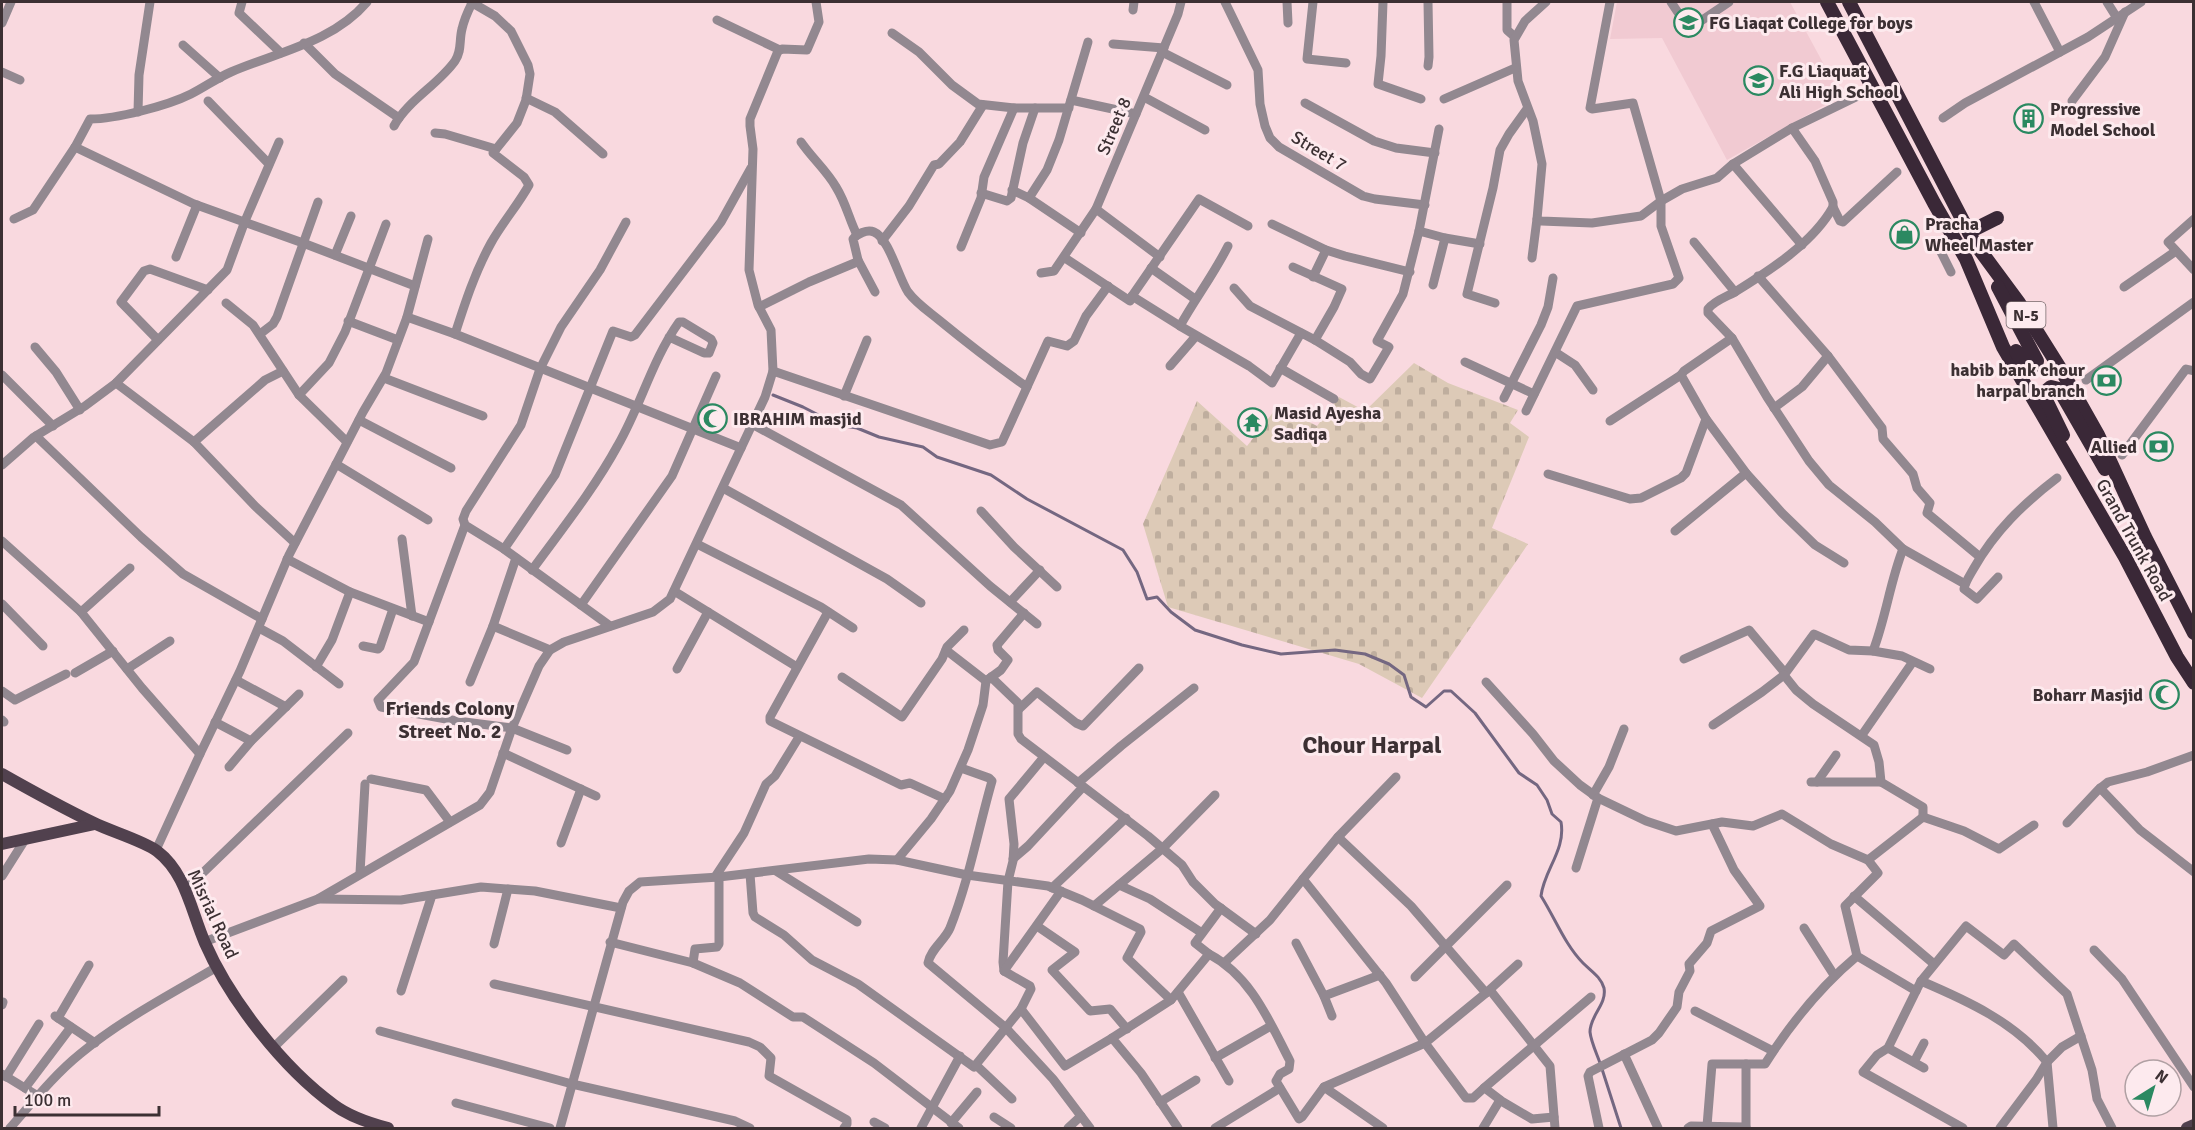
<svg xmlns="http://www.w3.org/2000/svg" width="2195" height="1130" font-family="Signika,sans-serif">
<defs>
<pattern id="cemetery-stones" width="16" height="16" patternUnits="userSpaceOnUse" patternTransform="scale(1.5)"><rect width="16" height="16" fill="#ddcab7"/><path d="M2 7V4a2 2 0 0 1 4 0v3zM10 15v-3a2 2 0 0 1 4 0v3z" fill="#bfae9e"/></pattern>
</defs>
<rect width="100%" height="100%" fill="#f9d9df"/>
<!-- built -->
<path fill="#f1cad2" d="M1617,2H1790L1841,96L1727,160L1662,38L1610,39Z"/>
<!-- cemetery -->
<path fill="url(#cemetery-stones)" d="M1414,363L1448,383L1518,410L1510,423L1529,437L1492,528L1528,544L1422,698L1359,664L1168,607L1143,524L1197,401L1247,446L1278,406L1317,426L1339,397L1365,411Z"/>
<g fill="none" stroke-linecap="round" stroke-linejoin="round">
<!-- stream -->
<g stroke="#746781" stroke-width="3">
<path d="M773,395L803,407L838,425L857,428L879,437L923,447L937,457L991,475L1027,499L1123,550L1137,572L1147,599L1157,597L1171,612L1195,630L1242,645L1281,654L1335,650L1365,654L1389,664L1404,675L1411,697L1426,707L1444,691H1451L1475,713L1519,773L1537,785L1547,800L1552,814L1561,822C1566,850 1544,870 1541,896C1555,918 1565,945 1583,963C1591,971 1601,977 1604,988C1607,1005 1590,1015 1590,1032C1591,1042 1597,1054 1600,1063"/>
<path d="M1602,1069L1621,1128"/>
</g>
<!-- minor -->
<g stroke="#928890" stroke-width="9">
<path d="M242,2L239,13L281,53"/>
<path d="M471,2L495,16L511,31L528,65L530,74L526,100L517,123L493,153L524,177L529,185C518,205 502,223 491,243C475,272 465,303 455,334L741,448"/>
<path d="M1225,2L1258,70L1260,104L1265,126L1270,138L1279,147L1363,196L1375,199L1425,205"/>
<path d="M1287,2L1288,23"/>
<path d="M1313,2L1307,59L1346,63"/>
<path d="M1383,2L1381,56L1378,84L1421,99"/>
<path d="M1507,2V30L1515,37"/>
<path d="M1546,2L1525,21L1514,40L1518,81L1533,121L1542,164L1537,219L1541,221L1592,223L1641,216L1661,201L1682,189L1717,178L1733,164L1792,128L1856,97"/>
<path d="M1671,2L1689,29L1729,2"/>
<path d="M2034,2L2060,52"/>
<path d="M2107,2L2117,18"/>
<path d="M1133,10L1134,2"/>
<path d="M717,20L780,50"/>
<path d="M2,23L11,2"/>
<path d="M892,33L919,52L952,85L978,104L1014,108H1069"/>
<path d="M304,43L335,74L399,118"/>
<path d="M1113,44L1164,48"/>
<path d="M183,45L220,78"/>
<path d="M1162,52L1227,85"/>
<path d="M1428,66L1429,57L1428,2"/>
<path d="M2,72L20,80"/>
<path d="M1144,97L1205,130"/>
<path d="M526,98L555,112L603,154"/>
<path d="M1444,99L1515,68"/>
<path d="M1071,100L1136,114"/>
<path d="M208,101L269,164"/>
<path d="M2072,101L2105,57L2125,12"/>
<path d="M1305,103L1374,141L1396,148L1435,153"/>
<path d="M138,112L139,75L150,2"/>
<path d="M1943,118L1965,103L2088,37L2141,2"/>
<path d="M394,126C408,100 438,85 455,61C462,51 459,40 462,29C464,20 468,11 472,3"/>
<path d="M1792,128L1815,161L1833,202V207C1813,243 1769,271 1735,292C1726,297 1714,301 1708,309V313L1732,338L1767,397L1809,461L1829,485L1875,522L1903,549L1965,584"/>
<path d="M435,133L445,134L496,149"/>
<path d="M801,142C812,158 827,171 836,187C846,203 849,219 857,235"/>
<path d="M75,147L194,204L303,243L415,286"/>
<path d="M1733,164L1802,245"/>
<path d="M1012,190L1029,198L1081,233"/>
<path d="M981,193L1007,201L1011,198L1023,143L1035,108"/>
<path d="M1029,198L1047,170L1059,140L1088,42"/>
<path d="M1833,207L1840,221L1843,222L1897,172"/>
<path d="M1096,209L1160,257"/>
<path d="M14,219L33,210L75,147L90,119C116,119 167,106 191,94C205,87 217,78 231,72C278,52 333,42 367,2"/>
<path d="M2194,219L2168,242L2194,270"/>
<path d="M1272,224L1326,250L1345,256L1410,272"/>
<path d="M1419,231L1445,238L1480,244"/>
<path d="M882,241L909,206L934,165L939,164L960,142L983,105"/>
<path d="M1694,242L1735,292"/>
<path d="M961,247L981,198L984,177L1014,108"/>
<path d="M1939,248L1951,272"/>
<path d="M335,255L351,216"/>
<path d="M176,257L197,205"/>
<path d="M1065,258L1130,301L1132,296L1180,326C1195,299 1214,274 1228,246"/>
<path d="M1532,258L1537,219"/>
<path d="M858,260L875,292"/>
<path d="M1293,267L1342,289L1334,307L1315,340"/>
<path d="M1151,268L1195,299"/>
<path d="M1041,273L1054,271L1096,209L1178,14L1181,2"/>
<path d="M1758,276L1828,356L1882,428L1883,439L1908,468L1913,474L1917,488L1930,503L1927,513L1980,557"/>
<path d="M1313,277L1326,250"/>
<path d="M1433,285L1445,238"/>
<path d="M2124,287L2176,251"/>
<path d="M1234,288L1250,306L1315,340L1350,362L1361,374L1370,379L1389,347L1377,341L1403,294L1419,231L1439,129"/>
<path d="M1132,296L1199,199L1248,226"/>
<path d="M226,303L253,325L299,395L347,442"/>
<path d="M1495,303L1467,294L1493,188L1500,150L1509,134L1527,109"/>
<path d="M759,307L809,282L857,262L858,260L853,239C857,234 867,229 874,232C889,238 899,279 908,292C916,303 928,311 939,320C967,343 997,366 1027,387"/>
<path d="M407,317L455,334"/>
<path d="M348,321L398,340"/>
<path d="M1180,326L1249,366L1272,383L1301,333"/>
<path d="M260,334L273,324L277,317L318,202"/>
<path d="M1732,338L1684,371L1681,375L1706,419L1746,473L1782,513L1815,545L1844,563"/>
<path d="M158,340L121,302L144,271L150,269L208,290"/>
<path d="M35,347L56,372L80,410"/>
<path d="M1555,352L1575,365L1593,390"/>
<path d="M1465,362L1534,394"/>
<path d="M1170,366L1196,336"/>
<path d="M1280,368L1334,399"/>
<path d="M773,371L771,330L758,305L749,270L753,149L750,126V119L778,51L782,49L807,50L819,22L816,2"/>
<path d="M2,375L53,426"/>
<path d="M384,378L483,416"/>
<path d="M2086,380L2194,302"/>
<path d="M116,383L194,442L256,507L295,543"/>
<path d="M299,395L329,363L345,332L386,224"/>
<path d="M844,396L867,340"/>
<path d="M1504,398L1541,325L1548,307L1553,278"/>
<path d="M1774,408L1802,387L1828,356"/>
<path d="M1526,411L1577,306L1673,284L1679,278L1661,226V201L1633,103L1592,109L1590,108L1610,2"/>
<path d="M359,420L451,468"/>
<path d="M1610,421L1681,375"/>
<path d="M752,424L901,505L990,586L1037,624"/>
<path d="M36,436L141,537L183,574L262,619"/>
<path d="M194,442L265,380L283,371"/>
<path d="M2122,455L2186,369L2194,371"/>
<path d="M336,464L428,520"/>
<path d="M2,465L34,437L85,406L116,383L227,270L245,221L279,142"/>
<path d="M1548,474L1630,499L1641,498L1681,478L1686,473L1706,419"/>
<path d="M723,488L887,579L921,603"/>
<path d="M981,511L1014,547L1057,587"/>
<path d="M465,525L414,662L378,700L381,707L457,721L512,728L567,750"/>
<path d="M1675,531L1746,473"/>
<path d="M402,539L412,616"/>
<path d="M2,541L81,612L142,688L200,754"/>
<path d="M697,544L821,607L853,628"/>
<path d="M504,549L555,475L613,331L631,337L635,335L721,222L751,168"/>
<path d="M1903,549C1890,582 1886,617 1873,651L1849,650L1814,634L1784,675L1796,690L1813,704L1874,745L1879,762L1881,782L1923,807V817"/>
<path d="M287,559L350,592L429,622"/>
<path d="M532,570C562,529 594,489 618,445C641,405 652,360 679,322H683L711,339L713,343L709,353H704L669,337"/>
<path d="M1998,577L1977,599L1964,589C1965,582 1970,575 1974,568C1995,531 2023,504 2057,478"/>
<path d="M674,591L797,667"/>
<path d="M1010,602L1040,570"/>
<path d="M2,604L43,646"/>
<path d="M581,605L672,476L716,376"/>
<path d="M81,612L130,568"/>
<path d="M828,612L770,717V721L901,785L910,783L945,799"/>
<path d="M493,626L550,650"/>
<path d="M610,626L504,549L465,525L463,519L466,511L521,425L540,369L561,327L600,270L626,222"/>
<path d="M259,628L283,641L339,684"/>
<path d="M363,646L378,649L380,647L393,609"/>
<path d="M946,650L986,681"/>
<path d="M1873,651L1902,656L1930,669"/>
<path d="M1684,659L1749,630L1785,673"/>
<path d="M316,667L332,640L350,592"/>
<path d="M127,669L170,641"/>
<path d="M677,669L708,612"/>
<path d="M75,673L113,651"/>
<path d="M842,677L902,717L942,659L947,647L964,630"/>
<path d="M991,677L1018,703V734L1021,739L1148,836L1182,865L1193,882L1215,904L1256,934"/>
<path d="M236,680L286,707"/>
<path d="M470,682L493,626L516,558"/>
<path d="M1486,682L1533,734L1554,761L1580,785L1598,798L1646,821L1676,831L1722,822L1753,826L1782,814L1831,844L1868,860"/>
<path d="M2,691L15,700L66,674"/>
<path d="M1019,709L1037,692L1076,723L1083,726L1139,668"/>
<path d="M2,720L4,722"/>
<path d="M215,722L251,741"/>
<path d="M1713,725L1762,692L1784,675"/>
<path d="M1862,735L1912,663"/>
<path d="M503,753L596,796"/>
<path d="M229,767L251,741L299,694"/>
<path d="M961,768L989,778L992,781C978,830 969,880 950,928C945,940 930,950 928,963L1006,1028L1053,1079L1090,1128"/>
<path d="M1396,777L1338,837L1303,879L1386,983L1425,1043L1466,1098H1473L1484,1088L1486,1089L1503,1102L1532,1119L1554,1117"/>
<path d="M371,779L426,790L450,822"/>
<path d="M1811,782H1881"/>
<path d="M1817,782L1836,755"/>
<path d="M1078,783L1121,746L1194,688"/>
<path d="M2100,788L2140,830L2194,872"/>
<path d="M1593,795L1609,767L1624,729"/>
<path d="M2067,823L2098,790L2108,782L2147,772L2194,755"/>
<path d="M1338,837L1411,906L1486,993"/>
<path d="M561,843L581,789"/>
<path d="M156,850L200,754L240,671L289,555L363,412L386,373L407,317L428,239"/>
<path d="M1013,859L1028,846L1083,787"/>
<path d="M897,860L931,819L950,791L968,750L983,705L986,681L1001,670L1008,660L998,650L997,645L1024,613"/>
<path d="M1576,868L1598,798"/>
<path d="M776,871L857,922"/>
<path d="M360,873L365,784"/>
<path d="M750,874L753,913L755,917L784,935L812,960L858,984L974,1067L1021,1009L1031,989L1030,986L1004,971L1003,962L1008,881L1013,861L1014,844L1009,799L1044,757"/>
<path d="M2,876L26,838"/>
<path d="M715,877L744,833L766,784L775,776L799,737"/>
<path d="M1119,885L1150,899L1202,933"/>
<path d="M1052,888L1126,818"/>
<path d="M185,890L348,733"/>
<path d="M1854,896L1934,964"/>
<path d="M318,899L401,900L481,887L535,891L621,908"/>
<path d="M1094,906L1163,848L1215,795"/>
<path d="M1037,926L1075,952L1052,970L1090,1011L1110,1009L1127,1029"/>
<path d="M1804,928L1834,975"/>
<path d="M204,942L318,899L480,805L490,792L512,728L539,666L550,650L564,642L653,612L670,599L765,397L773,371L990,445L1002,442L1048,341L1067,346L1074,341L1086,316L1108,286"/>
<path d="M610,942L693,963L740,983L793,1017H803L874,1063L959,1128"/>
<path d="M1296,943L1324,996L1332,1016"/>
<path d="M494,944L508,889"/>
<path d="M2094,950L2122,979L2194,1087"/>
<path d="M1209,954L1195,943L1221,908"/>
<path d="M693,963L695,949L717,947L719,944V877"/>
<path d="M1224,963L1270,920L1303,879"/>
<path d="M1004,971L1061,891"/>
<path d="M1415,977L1507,885"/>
<path d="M1921,981L1916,991L1857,956L1845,906L1878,873L1868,860L1923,817L1964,831L1999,849L2034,825"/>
<path d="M494,984L749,1042L760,1047L771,1058L769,1076L847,1120V1124L844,1128"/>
<path d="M1490,990L1550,1066L1555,1128"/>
<path d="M401,991L432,895"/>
<path d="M1916,991L1888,1048L1877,1055L1863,1072L1963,1128"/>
<path d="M1178,992L1229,1081"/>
<path d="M1324,996L1380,975"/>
<path d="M2,1005L3,1002"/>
<path d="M1021,1009L1065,1066L1112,1038"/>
<path d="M1695,1011L1773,1051"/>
<path d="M55,1016L95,1043"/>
<path d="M58,1018L89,965"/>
<path d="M380,1031L572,1084L735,1121L750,1128"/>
<path d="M274,1047L343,980"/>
<path d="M1888,1048L1924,1068"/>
<path d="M1624,1054L1658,1128"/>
<path d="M1215,1058L1271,1026"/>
<path d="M1914,1062L1924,1043"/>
<path d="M976,1065L1012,1099"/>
<path d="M2,1074L38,1096"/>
<path d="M6,1077L39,1024"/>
<path d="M1324,1087L1383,1128"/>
<path d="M25,1088L71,1027"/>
<path d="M1484,1088L1591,997"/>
<path d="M1160,1102L1196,1080"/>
<path d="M456,1103L550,1128"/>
<path d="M994,1117L1011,1128"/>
<path d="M874,1122L885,1128"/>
<path d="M951,1123L977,1092"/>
<path d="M1707,1126L1712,1064H1765C1791,1023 1820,987 1857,956"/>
<path d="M10,1128C32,1103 54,1075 80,1054C121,1020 171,994 217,967"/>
<path d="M560,1128L623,902L629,891L640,882L719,877L869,859L897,860L967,875L1048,886L1082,900L1140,929L1141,932L1127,958L1171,1000"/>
<path d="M921,1128L960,1056"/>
<path d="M1068,1128L1081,1116"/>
<path d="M1178,1128L1141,1073L1112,1038L1171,1000L1209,954C1252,977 1269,1021 1290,1061L1289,1069L1280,1074L1276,1081L1299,1119L1302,1117L1324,1087L1425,1043L1486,993L1518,964"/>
<path d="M1215,1128L1280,1088"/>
<path d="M1483,1128L1500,1100"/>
<path d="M1599,1128L1588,1076L1590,1072L1652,1040L1659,1033L1677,1007L1679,992L1690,971L1689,964L1707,943L1711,931L1760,906L1734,870L1712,824"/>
<path d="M1688,1128L1691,1126L1746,1127"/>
<path d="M1746,1128V1064"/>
<path d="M2000,1128L2036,1080L2047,1062L2062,1047L2081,1036"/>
<path d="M2053,1128L2047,1062C2014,1022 1968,1001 1921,981L1966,926L2004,955L2014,944L2067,994L2092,1070L2097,1099L2112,1128"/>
</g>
<!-- major -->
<g stroke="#51414e" stroke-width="12">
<path d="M2,774C32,791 63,808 94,823C110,831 144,841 157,851C186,873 191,911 205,943C230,1000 283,1068 334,1105C350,1117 369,1123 388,1128"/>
<path d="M2,844L95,824"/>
<path d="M2187,1128L2194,1125"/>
</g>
<!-- highway -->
<g stroke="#3a2837" stroke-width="14">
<path d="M1827,2L1934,203L1966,259L2003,347L2125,557L2177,657L2194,683"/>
<path d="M1849,2L1974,242L2019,303L2063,373L2098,435L2145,537L2194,633"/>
<path d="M1969,232L1997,218"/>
<path d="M1998,287L2037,361L2035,368L2031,370L2025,367L2016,351"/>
<path d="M2063,435L2045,398V392L2051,387L2059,389L2105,469"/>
</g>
</g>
<!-- icons -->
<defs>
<symbol id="school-ring" viewBox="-11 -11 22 22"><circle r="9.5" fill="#fdeaee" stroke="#2b8961" stroke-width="1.5"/><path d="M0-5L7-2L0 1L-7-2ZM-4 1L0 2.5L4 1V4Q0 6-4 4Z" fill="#2b8961"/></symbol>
<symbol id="building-ring" viewBox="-11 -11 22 22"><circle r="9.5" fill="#fdeaee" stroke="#2b8961" stroke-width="1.5"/><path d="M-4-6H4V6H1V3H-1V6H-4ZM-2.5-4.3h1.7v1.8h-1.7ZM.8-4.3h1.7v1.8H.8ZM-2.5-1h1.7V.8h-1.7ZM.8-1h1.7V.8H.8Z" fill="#2b8961"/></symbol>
<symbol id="shop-ring" viewBox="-11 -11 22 22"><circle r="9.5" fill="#fdeaee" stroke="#2b8961" stroke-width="1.5"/><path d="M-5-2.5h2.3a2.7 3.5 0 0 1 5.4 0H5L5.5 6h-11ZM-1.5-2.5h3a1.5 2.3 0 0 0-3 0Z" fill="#2b8961"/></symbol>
<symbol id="bank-ring" viewBox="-11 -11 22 22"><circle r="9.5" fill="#fdeaee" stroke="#2b8961" stroke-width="1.5"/><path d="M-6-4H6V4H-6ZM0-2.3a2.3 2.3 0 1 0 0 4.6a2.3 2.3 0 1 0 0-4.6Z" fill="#2b8961"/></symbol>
<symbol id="mosque-ring" viewBox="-11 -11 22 22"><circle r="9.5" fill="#fdeaee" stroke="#2b8961" stroke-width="1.5"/><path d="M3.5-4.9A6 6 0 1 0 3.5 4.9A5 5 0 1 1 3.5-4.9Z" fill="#2b8961"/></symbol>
<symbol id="temple-ring" viewBox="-11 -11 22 22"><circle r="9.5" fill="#fdeaee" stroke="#2b8961" stroke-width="1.5"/><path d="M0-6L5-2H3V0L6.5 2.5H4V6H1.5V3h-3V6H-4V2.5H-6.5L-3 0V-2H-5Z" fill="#2b8961"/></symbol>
</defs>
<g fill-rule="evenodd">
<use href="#school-ring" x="1672" y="6" width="33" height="33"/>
<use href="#school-ring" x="1742" y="64" width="33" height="33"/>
<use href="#building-ring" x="2012" y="102" width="33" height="33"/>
<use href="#shop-ring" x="1888" y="218" width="33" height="33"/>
<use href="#bank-ring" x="2090" y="364" width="33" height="33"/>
<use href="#mosque-ring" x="696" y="402" width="33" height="33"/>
<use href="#temple-ring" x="1236" y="406" width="33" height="33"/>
<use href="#bank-ring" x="2142" y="430" width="33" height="33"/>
<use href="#mosque-ring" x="2148" y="678" width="33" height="33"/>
</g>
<g text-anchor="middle" stroke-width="6" stroke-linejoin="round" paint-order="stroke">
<!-- shield labels -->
<rect fill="#fdeaee" stroke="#76686b" stroke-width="1.5" x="2006.5" y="302" width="39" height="26" rx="4.5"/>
<g font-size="16" font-weight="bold" fill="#3c3033">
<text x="2026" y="321">N-5</text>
</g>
<!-- poi labels -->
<g font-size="18" font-weight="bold" fill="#3c3033" stroke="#fdeaee" text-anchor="start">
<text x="1709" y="29">FG Liaqat College for boys</text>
<text x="1779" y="77">F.G Liaquat<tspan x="1779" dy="21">Ali High School</tspan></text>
<text x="2050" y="115">Progressive<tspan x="2050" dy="21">Model School</tspan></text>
<text x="1925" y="230">Pracha<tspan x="1925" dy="21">Wheel Master</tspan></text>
<text x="2085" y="376" text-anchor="end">habib bank chour<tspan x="2085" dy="21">harpal branch</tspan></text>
<text x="1274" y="419">Masid Ayesha<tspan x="1274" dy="21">Sadiqa</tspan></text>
<text x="733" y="425">IBRAHIM masjid</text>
<text x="2137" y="453" text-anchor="end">Allied</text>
<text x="2143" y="701" text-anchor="end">Boharr Masjid</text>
</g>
<!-- street labels -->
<g font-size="18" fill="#3c3033" stroke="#fdeaee">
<text transform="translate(1114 126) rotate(-67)" y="6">Street 8</text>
<text transform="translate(1319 151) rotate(31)" y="6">Street 7</text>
<text transform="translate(2134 540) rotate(61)" y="6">Grand Trunk Road</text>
<text transform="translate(213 914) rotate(65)" y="6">Misrial Road</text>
</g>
<!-- neighbourhood labels -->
<g font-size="20" font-weight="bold" fill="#3c3033" stroke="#fdeaee">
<text x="450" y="715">Friends Colony<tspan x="450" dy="23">Street No. 2</tspan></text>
</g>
<!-- district labels -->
<g font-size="24" font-weight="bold" fill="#3c3033" stroke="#fdeaee">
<text x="1372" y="753">Chour Harpal</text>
</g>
</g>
<!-- border -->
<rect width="2195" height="1130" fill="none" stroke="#3c3033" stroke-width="6"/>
<!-- north arrow -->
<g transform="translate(2153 1088) rotate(37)"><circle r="28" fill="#fdeaee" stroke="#b0a0a3" stroke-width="1.5"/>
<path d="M0-4.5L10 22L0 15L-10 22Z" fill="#2b8961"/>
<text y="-9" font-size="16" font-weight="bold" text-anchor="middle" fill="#3c3033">N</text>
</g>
<!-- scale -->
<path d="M15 1106v9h144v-9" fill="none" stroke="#3c3033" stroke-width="3"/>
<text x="24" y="1106" font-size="18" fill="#3c3033" stroke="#fdeaee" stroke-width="4.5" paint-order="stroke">100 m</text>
</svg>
